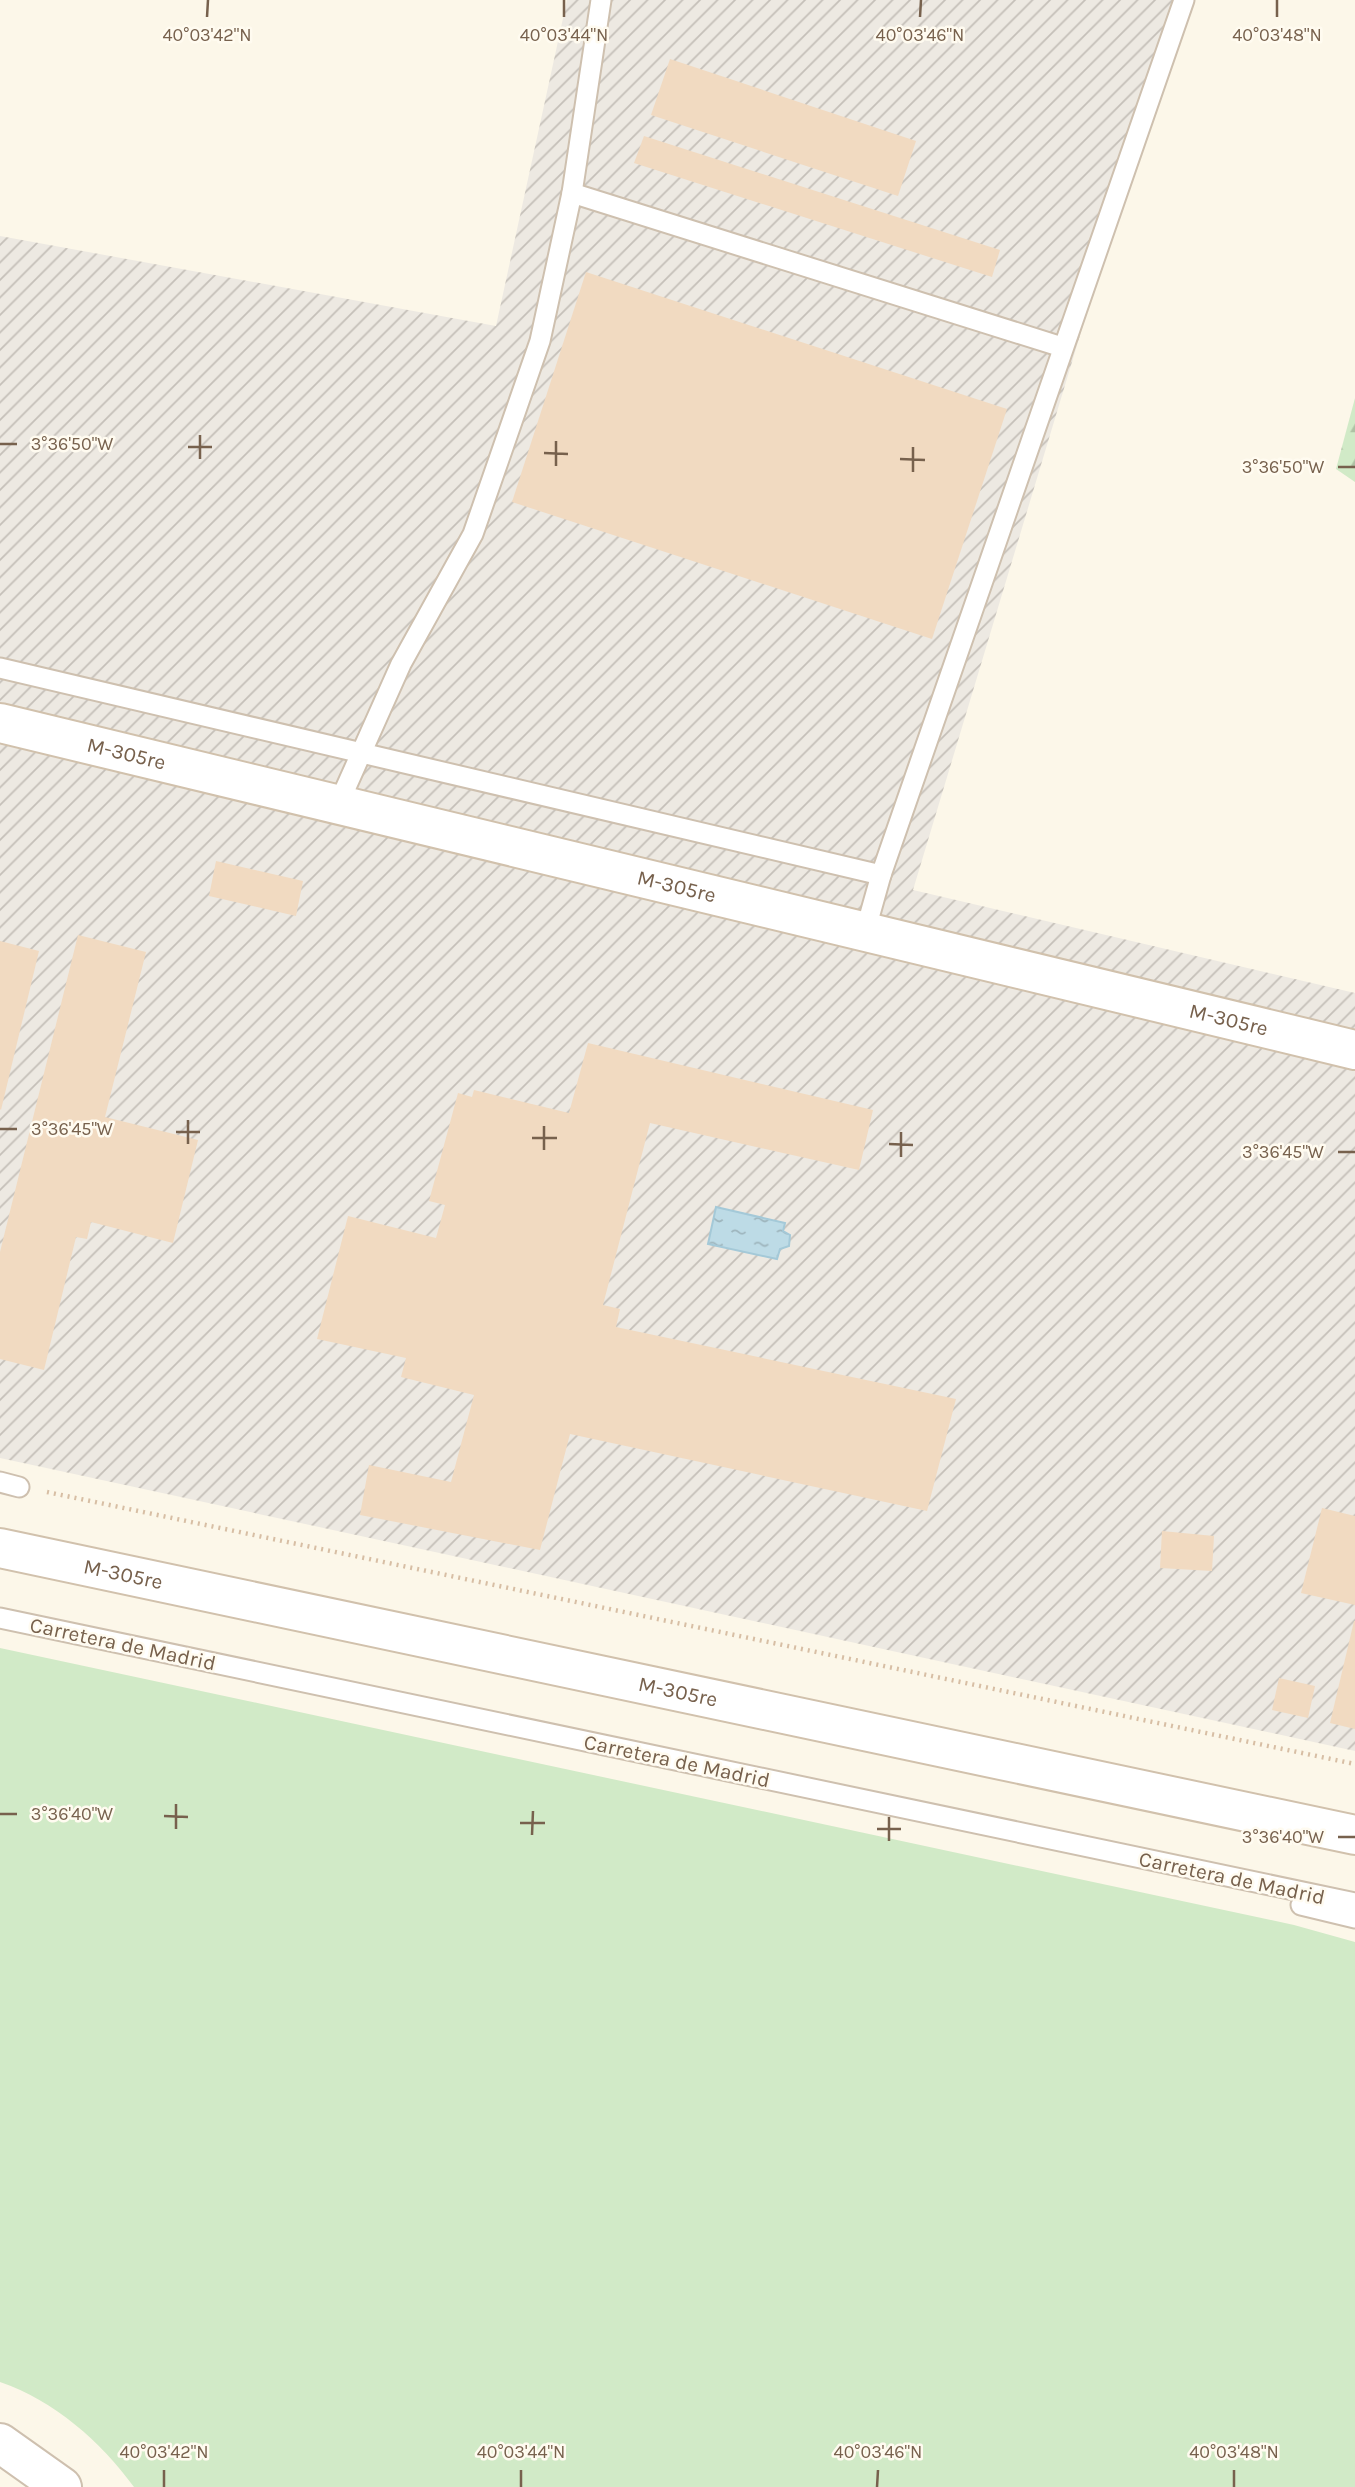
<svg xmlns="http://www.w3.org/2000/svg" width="1355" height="2487" font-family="Karla,sans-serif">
<defs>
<pattern id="industrial-furrows" width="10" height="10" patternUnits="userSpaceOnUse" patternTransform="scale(1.75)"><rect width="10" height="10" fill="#ede9e2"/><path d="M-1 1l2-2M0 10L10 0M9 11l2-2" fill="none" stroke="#c5c0b9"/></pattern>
<pattern id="forest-firs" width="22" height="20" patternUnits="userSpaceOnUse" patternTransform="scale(1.75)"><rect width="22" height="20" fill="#d1eac7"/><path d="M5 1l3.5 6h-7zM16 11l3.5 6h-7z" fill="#aec1a4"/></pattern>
<pattern id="water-ripples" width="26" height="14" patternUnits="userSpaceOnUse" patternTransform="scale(1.75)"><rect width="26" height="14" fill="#bddbe6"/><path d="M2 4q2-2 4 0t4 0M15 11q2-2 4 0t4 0" fill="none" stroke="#9eb5bd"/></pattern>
</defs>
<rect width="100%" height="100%" fill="#fcf7e9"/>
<!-- industrial -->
<path fill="url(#industrial-furrows)" d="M567,0H1181L913,890L1355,993V1751L0,1458V236L496,326Z"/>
<!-- grass -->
<path fill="#d1eac7" d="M0,1648L1294,1925L1355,1942V2487H134C100,2441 55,2401 0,2382Z"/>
<!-- forest -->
<path fill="url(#forest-firs)" d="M1355,398V482L1336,469Z"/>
<!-- water -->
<path fill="url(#water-ripples)" stroke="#a4c9d8" stroke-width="2" d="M716,1207L785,1223L783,1231L790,1235L789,1246L780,1249L777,1259L708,1244Z"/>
<!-- building -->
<g fill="#f1dac1">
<path d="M670,59L916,141L898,196L651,115Z"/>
<path d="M644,136L1000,250L992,277L634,163Z"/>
<path d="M586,272L1007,409L932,639L512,502Z"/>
<path d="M216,861L303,881L296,916L209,896Z"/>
<path d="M78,935L146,952L105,1117L198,1140L173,1243L91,1222L87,1239L76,1237L44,1370L0,1359V1252Z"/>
<path d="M0,941L39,951L1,1110L0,1109Z"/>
<path d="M588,1043L873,1110L859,1170L650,1123L603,1305L620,1309L616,1327L956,1399L927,1511L570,1434L540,1550L360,1515L369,1465L451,1482L474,1395L401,1377L406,1358L317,1339L348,1216L436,1238L445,1205L429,1201L458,1093L472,1097L474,1090L569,1113Z"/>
<path d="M1322,1508L1355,1516V1605L1301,1593Z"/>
<path d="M1162,1531L1214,1536L1212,1571L1160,1568Z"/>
<path d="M1354,1621H1355V1729L1330,1723Z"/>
<path d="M1279,1678L1315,1686L1308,1718L1272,1710Z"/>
</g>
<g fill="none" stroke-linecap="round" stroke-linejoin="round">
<defs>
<g id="service">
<path d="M572,193L1062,347"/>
<path d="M0,668L881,875"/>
<path d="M338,805L401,664L473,534L540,341L572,193L601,0"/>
<path d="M865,932L881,875L1184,0"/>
<path d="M0,1482L19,1487"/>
<path d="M0,1618L1355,1903"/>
<path d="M1301,1905L1355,1918"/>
</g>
<path id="minor" d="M0,2443L62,2487"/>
<g id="secondary">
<path id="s1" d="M0,723L1355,1050"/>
<path id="s2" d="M0,1548L1355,1835"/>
</g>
</defs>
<!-- service casing -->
<use href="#service" stroke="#cec0af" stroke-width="23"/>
<!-- minor casing -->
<use href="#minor" stroke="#cec0af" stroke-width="42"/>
<!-- secondary casing -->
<use href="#secondary" stroke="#d1c1ac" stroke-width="42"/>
<!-- path -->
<path stroke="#d7bea4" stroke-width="4.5" stroke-dasharray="2 5" stroke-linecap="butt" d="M47,1492L1355,1764"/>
<!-- service -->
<use href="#service" stroke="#fff" stroke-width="19"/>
<!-- minor -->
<use href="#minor" stroke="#fff" stroke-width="38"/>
<!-- secondary -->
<use href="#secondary" stroke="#fff" stroke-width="38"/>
</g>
<!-- ticks -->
<path fill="none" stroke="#77614d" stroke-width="2.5" d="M207,17L208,0M564,17V0M920,17L921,0M1277,17V0M0,444H17M188,447H212M544,453L568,454M200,459V435M900,459L925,460M556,466V441M1338,467H1355M913,472V447M0,1129H17M176,1132H200M532,1138H557M188,1144V1120M889,1144L913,1145M544,1150V1126M1338,1152H1355M901,1157V1132M0,1814H17M164,1816L188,1817M520,1823H545M176,1829V1804M877,1829H901M532,1835L533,1811M1338,1837H1355M889,1841V1817M164,2487V2470M521,2487V2470M877,2487L878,2470M1234,2487V2470"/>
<g text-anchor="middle" stroke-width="5" stroke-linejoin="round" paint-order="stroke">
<!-- street labels -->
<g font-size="21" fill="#77614d" stroke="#fffbf0">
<text dy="7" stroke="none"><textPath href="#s1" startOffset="130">M-305re</textPath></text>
<text dy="7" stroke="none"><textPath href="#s1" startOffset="696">M-305re</textPath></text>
<text dy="7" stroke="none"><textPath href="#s1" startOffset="1264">M-305re</textPath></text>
<text dy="7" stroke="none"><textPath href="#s2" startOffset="126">M-305re</textPath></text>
<text transform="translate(123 1644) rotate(12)" y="7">Carretera de Madrid</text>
<text dy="7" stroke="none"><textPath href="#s2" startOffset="693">M-305re</textPath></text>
<text transform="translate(677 1761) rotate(12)" y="7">Carretera de Madrid</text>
<text transform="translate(1232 1878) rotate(12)" y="7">Carretera de Madrid</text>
</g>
</g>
<g font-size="18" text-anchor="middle" fill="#77614d" stroke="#fffbf0" stroke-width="5" stroke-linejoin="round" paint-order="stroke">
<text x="207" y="41">40°03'42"N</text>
<text x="564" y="41">40°03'44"N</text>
<text x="920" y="41">40°03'46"N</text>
<text x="1277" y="41">40°03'48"N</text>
<text x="72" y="450">3°36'50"W</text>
<text x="1283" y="473">3°36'50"W</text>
<text x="72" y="1135">3°36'45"W</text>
<text x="1283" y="1158">3°36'45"W</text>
<text x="72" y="1820">3°36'40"W</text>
<text x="1283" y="1843">3°36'40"W</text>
<text x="164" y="2458">40°03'42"N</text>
<text x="521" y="2458">40°03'44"N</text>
<text x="878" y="2458">40°03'46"N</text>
<text x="1234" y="2458">40°03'48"N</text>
</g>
</svg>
